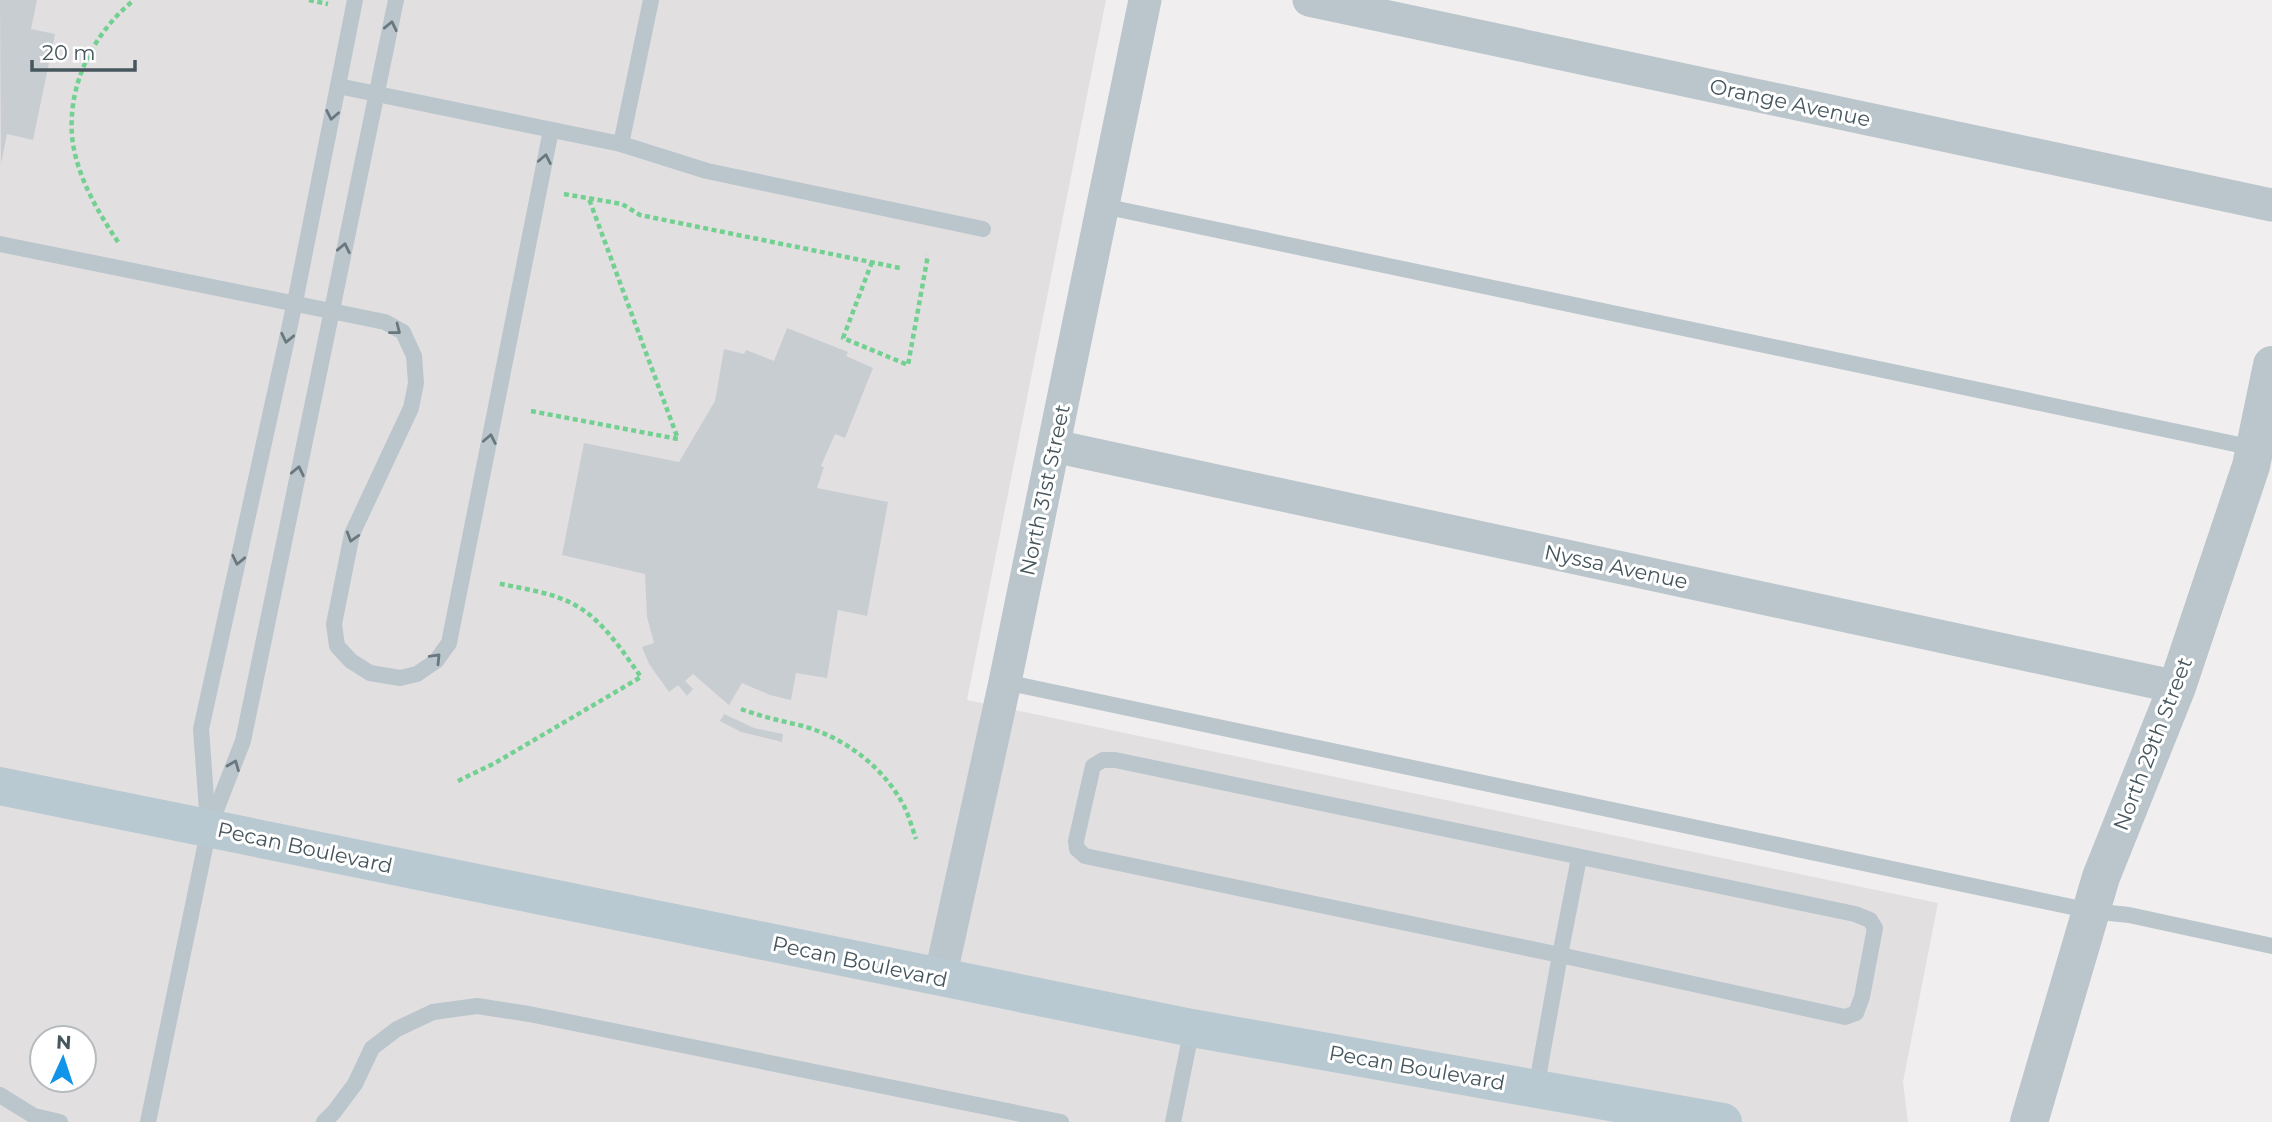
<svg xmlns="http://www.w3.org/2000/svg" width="2272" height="1122" font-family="Montserrat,sans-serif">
<rect width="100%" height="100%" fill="#f1eeef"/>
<!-- education -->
<path fill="#e2dfe1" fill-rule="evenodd" d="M0,0H1106L967,700L1938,903L1903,1082L1908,1122H0ZM42,1038H84V1080H42Z"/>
<!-- building -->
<g fill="#c8cdd2">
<path d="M0,0H37L31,29L55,34L33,140L7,134L1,164Z"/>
<path d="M787,328L848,352L846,356L873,368L845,438L835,434L821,466L824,467L817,488L888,502L867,616L838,610L827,678L796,673L791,700L770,695L742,683L729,705L693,674L685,681L693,689L687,696L678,685L669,692L649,664L642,647L654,643L647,617L645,574L562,555L584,443L679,462L715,401L724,349L744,354L746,350L774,361Z"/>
<path d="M724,714L754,728L783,734L782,742L741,732L720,721Z"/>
</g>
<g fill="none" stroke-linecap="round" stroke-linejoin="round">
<!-- path -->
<g stroke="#72d091" stroke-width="4.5" stroke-dasharray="5 3.5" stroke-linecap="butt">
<path d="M309,0L328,4"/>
<path d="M564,194L622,204L640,215L900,268"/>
<path d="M118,242C98,212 79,180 73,144C65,89 92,34 134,0"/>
<path d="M872,262L843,338L908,365L928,255"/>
<path d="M531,411L678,439L589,199"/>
<path d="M741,709C762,717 782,721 803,726C845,738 882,766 903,804C909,815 912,828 916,839"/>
<path d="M458,781L495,763L641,677C623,652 603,620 575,605C552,592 523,589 497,583"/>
</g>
<!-- service -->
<g stroke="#bac6cc" stroke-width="16">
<path d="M338,86L621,144L707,171L983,229"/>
<path d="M621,144L651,0"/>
<path d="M1103,206L2254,448"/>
<path d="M0,244L385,322L403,332L414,356L416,383L411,408L352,534L334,624L337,646L351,661L370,673L400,678L417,674L436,661L449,643L551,130"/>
<path d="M1005,682L2034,899L2091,911L2129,915L2272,946"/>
<path d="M208,825L201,729L295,302L355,0"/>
<path d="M1536,1089L1560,955L1845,1017L1856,1013L1862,997L1875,928L1870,920L1855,914L1115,760H1103L1093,766L1076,841L1077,849L1085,856L1560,955L1579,858"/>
<path d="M0,1095L34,1116L60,1122"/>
<path d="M148,1122L209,828L243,741L396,0"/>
<path d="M324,1122L334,1112L355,1084L372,1048L397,1029L433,1012L477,1006L529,1014L1061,1122"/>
<path d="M1173,1122L1192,1028"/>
</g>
<!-- minor -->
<g stroke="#bac6cc" stroke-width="33">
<path d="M1309,0L2272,205"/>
<path d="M1054,446L2177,687"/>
<path d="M940,978L1005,682L1145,0"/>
</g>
<!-- tertiary -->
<path stroke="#bac6cc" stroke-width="38" d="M2029,1122L2101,877L2177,687L2251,466L2272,365"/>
<!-- secondary -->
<path stroke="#b9c9d1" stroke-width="38" d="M0,786L1192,1028L1723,1122"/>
</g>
<!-- one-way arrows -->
<defs><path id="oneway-chevron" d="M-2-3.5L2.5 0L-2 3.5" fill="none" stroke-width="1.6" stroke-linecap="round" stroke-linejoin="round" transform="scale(1.75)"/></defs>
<g stroke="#69787e">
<use href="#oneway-chevron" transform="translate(391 26) rotate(-78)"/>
<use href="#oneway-chevron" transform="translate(332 115) rotate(101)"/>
<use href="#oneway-chevron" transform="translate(545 159) rotate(-79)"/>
<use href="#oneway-chevron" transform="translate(344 248) rotate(-78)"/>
<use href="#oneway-chevron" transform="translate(396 330) rotate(38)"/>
<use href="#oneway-chevron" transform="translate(287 338) rotate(102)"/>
<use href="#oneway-chevron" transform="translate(490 439) rotate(-79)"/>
<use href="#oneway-chevron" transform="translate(298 471) rotate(-78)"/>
<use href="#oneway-chevron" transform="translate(352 537) rotate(107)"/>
<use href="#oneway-chevron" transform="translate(238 560) rotate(102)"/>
<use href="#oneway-chevron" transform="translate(436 658) rotate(-46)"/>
<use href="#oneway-chevron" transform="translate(234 765) rotate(-68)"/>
</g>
<g text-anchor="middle" stroke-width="6" stroke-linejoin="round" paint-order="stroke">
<!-- street labels -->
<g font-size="21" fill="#46565d" stroke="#fff">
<text transform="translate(1790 103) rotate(12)" y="7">Orange Avenue</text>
<text transform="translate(1045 490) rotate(-78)" y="7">North 31st Street</text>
<text transform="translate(1616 567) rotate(12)" y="7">Nyssa Avenue</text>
<text transform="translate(2153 744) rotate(-69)" y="7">North 29th Street</text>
<text transform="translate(305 848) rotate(12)" y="7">Pecan Boulevard</text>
<text transform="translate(860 962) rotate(12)" y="7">Pecan Boulevard</text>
<text transform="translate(1417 1068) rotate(10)" y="7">Pecan Boulevard</text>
</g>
</g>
<!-- north arrow -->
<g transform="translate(63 1059) rotate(3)"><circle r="33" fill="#ffffff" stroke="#b5bbbe" stroke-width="2"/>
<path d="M0-5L12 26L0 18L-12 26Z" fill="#1295e8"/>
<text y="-10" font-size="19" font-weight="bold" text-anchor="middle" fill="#46565d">N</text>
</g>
<!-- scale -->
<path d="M32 60v10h103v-10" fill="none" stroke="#46565d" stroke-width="3.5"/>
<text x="42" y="60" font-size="21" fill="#46565d" stroke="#ffffff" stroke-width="5" paint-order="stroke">20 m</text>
</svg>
